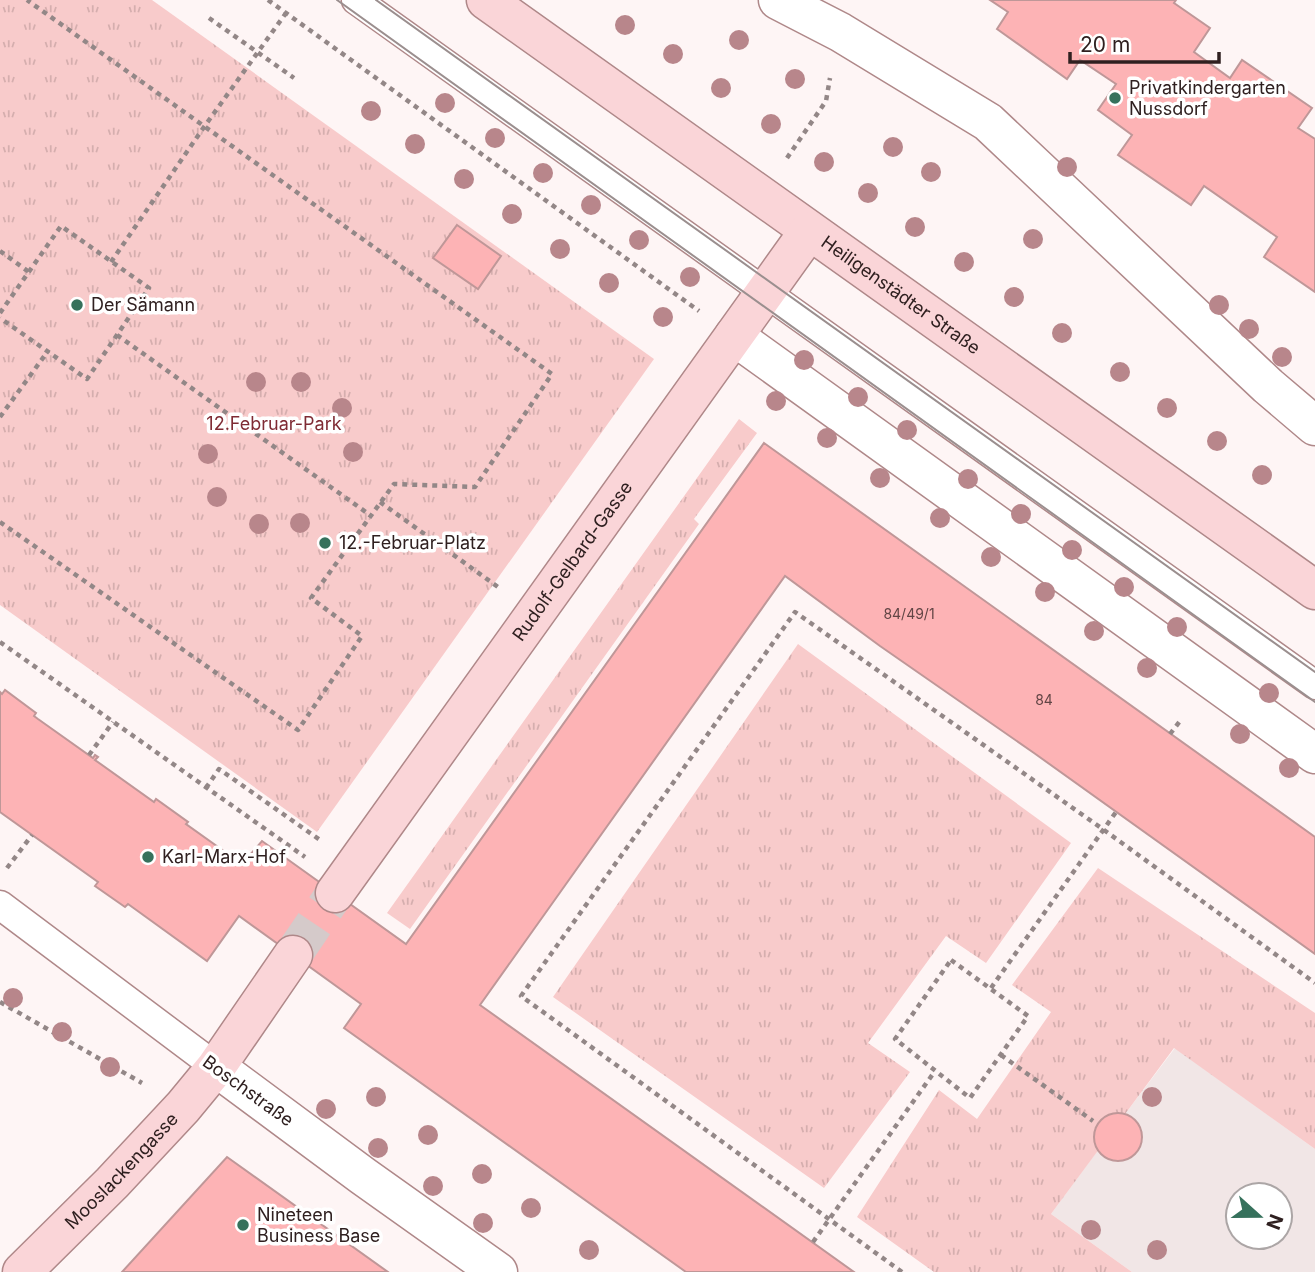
<svg xmlns="http://www.w3.org/2000/svg" width="1315" height="1272" font-family="Inter,sans-serif">
<defs>
<pattern id="grass-tufts" width="24" height="20" patternUnits="userSpaceOnUse" patternTransform="scale(1.75)"><rect width="24" height="20" fill="#f8cbcb"/><path d="M3 7l-1-3M5 7V3M7 7l1-3M15 17l-1-3M17 17v-4M19 17l1-3" fill="none" stroke="#d5aeae"/></pattern>
</defs>
<rect width="100%" height="100%" fill="#fef5f5"/>
<!-- built -->
<path fill="#f1e6e6" fill-rule="evenodd" d="M1175,1048L1315,1149V1272H1132L1051,1214L1098,1150L1108,1160L1117,1162L1126,1160L1134,1156L1138,1151L1143,1140L1142,1129L1138,1123L1125,1114ZM1238,1195H1280V1237H1238Z"/>
<!-- grass -->
<g fill="url(#grass-tufts)">
<path d="M0,0H152L654,359L317,832L0,605Z"/>
<path d="M739,419L757,433L694,519L699,524L410,929L387,913Z"/>
<path d="M798,644L1071,843L986,963L946,936L868,1043L910,1072L824,1188L553,997Z"/>
<path d="M1098,868L1315,1013V1149L1174,1048L1051,1214L1132,1272H934L857,1217L939,1090L977,1119L1051,1012L1012,985Z"/>
</g>
<!-- building -->
<g fill="#fdb3b5" stroke="#bf9798" stroke-width="2">
<path d="M990,0H1176L1174,3L1210,28L1194,52L1230,78L1242,60L1312,108L1298,128L1315,139V292L1264,257L1277,237L1204,186L1191,205L1118,155L1132,135L1098,110L1116,84L1080,60L1067,79L997,29L1008,12Z"/>
<path d="M457,225L501,256L478,289L433,258Z"/>
<path d="M764,443L1315,837V954L1034,753L880,646L785,576L480,1005L854,1272H686L344,1028L361,1004L239,916L207,961L128,904L125,907L95,886L98,882L0,812V692L2,694L5,690L36,713L34,716L38,719L93,758L95,755L98,757L95,760L154,802L156,799L188,822L186,824L242,864L262,841L406,944Z"/>
<circle cx="1118" cy="1137" r="24"/>
<path d="M227,1157L388,1272H122Z"/>
</g>
<g fill="none" stroke-linecap="round" stroke-linejoin="round">
<!-- secondary-tunnel -->
<path stroke="#d5caca" stroke-width="38" stroke-dasharray="38 19" stroke-linecap="butt" d="M293,955L335,893"/>
<defs>
<g id="lane">
<path d="M356,0L1315,685"/>
<path d="M0,905L216,1067"/>
</g>
<g id="street">
<path d="M778,0L840,32L988,122L1268,386L1315,426"/>
<path d="M734,336L1315,754"/>
<path d="M216,1067L363,1176L498,1272"/>
</g>
<g id="secondary">
<path id="s1" d="M486,0L1315,590"/>
<path id="s2" d="M335,893L809,231"/>
<path id="s3" d="M22,1272L112,1183L183,1107L216,1067L293,955"/>
</g>
</defs>
<!-- lane casing -->
<use href="#lane" stroke="#af8889" stroke-width="31"/>
<!-- street casing -->
<use href="#street" stroke="#af8889" stroke-width="41"/>
<!-- secondary casing -->
<use href="#secondary" stroke="#af8889" stroke-width="41"/>
<!-- path -->
<g stroke="#938787" stroke-width="4.5" stroke-dasharray="5 5" stroke-linecap="butt">
<path d="M268,0L699,311"/>
<path d="M209,18L294,78"/>
<path d="M787,158L826,101L830,78"/>
<path d="M0,251L29,272"/>
<path d="M111,262L204,127L286,13"/>
<path d="M0,313L61,226L149,288L87,379L0,318"/>
<path d="M117,335L370,515"/>
<path d="M0,417L48,351"/>
<path d="M380,502L498,587"/>
<path d="M0,522L298,730L362,636L311,598L394,484L475,487L552,374L27,0"/>
<path d="M0,642L305,857"/>
<path d="M1170,734L1180,721"/>
<path d="M89,755L113,722"/>
<path d="M206,788L219,769L320,840"/>
<path d="M7,868L32,835"/>
<path d="M951,960L1028,1016L970,1098L895,1039Z"/>
<path d="M991,988L1116,812"/>
<path d="M0,1002L142,1083"/>
<path d="M1001,1055L1093,1121"/>
<path d="M813,1242L935,1071"/>
<path d="M902,1272L521,996L795,612L1104,830L1315,983"/>
</g>
<!-- lane -->
<use href="#lane" stroke="#fff" stroke-width="28"/>
<!-- street -->
<use href="#street" stroke="#fff" stroke-width="38"/>
<!-- secondary -->
<use href="#secondary" stroke="#fad5d8" stroke-width="38"/>
<!-- tram -->
<g stroke="#9b8f8f" stroke-width="2">
<path d="M337,0L1315,702"/>
<path d="M376,0L1315,672"/>
</g>
</g>
<!-- trees -->
<g fill="#b8868b">
<circle cx="625" cy="25" r="10"/>
<circle cx="739" cy="40" r="10"/>
<circle cx="673" cy="54" r="10"/>
<circle cx="795" cy="79" r="10"/>
<circle cx="721" cy="88" r="10"/>
<circle cx="445" cy="103" r="10"/>
<circle cx="371" cy="111" r="10"/>
<circle cx="771" cy="124" r="10"/>
<circle cx="495" cy="138" r="10"/>
<circle cx="415" cy="144" r="10"/>
<circle cx="893" cy="147" r="10"/>
<circle cx="824" cy="162" r="10"/>
<circle cx="1067" cy="167" r="10"/>
<circle cx="931" cy="172" r="10"/>
<circle cx="543" cy="173" r="10"/>
<circle cx="464" cy="179" r="10"/>
<circle cx="868" cy="193" r="10"/>
<circle cx="591" cy="205" r="10"/>
<circle cx="512" cy="214" r="10"/>
<circle cx="915" cy="227" r="10"/>
<circle cx="1033" cy="239" r="10"/>
<circle cx="639" cy="240" r="10"/>
<circle cx="560" cy="249" r="10"/>
<circle cx="964" cy="262" r="10"/>
<circle cx="690" cy="277" r="10"/>
<circle cx="609" cy="283" r="10"/>
<circle cx="1014" cy="297" r="10"/>
<circle cx="1219" cy="305" r="10"/>
<circle cx="663" cy="317" r="10"/>
<circle cx="1249" cy="329" r="10"/>
<circle cx="1062" cy="333" r="10"/>
<circle cx="1282" cy="357" r="10"/>
<circle cx="804" cy="360" r="10"/>
<circle cx="1120" cy="372" r="10"/>
<circle cx="256" cy="382" r="10"/>
<circle cx="301" cy="382" r="10"/>
<circle cx="858" cy="397" r="10"/>
<circle cx="776" cy="401" r="10"/>
<circle cx="342" cy="408" r="10"/>
<circle cx="1167" cy="408" r="10"/>
<circle cx="907" cy="430" r="10"/>
<circle cx="827" cy="438" r="10"/>
<circle cx="1217" cy="441" r="10"/>
<circle cx="353" cy="452" r="10"/>
<circle cx="208" cy="454" r="10"/>
<circle cx="1262" cy="475" r="10"/>
<circle cx="880" cy="478" r="10"/>
<circle cx="968" cy="479" r="10"/>
<circle cx="217" cy="497" r="10"/>
<circle cx="1021" cy="514" r="10"/>
<circle cx="940" cy="518" r="10"/>
<circle cx="300" cy="523" r="10"/>
<circle cx="259" cy="524" r="10"/>
<circle cx="1072" cy="550" r="10"/>
<circle cx="991" cy="557" r="10"/>
<circle cx="1124" cy="587" r="10"/>
<circle cx="1045" cy="592" r="10"/>
<circle cx="1177" cy="627" r="10"/>
<circle cx="1094" cy="631" r="10"/>
<circle cx="1147" cy="668" r="10"/>
<circle cx="1269" cy="693" r="10"/>
<circle cx="1240" cy="734" r="10"/>
<circle cx="1289" cy="768" r="10"/>
<circle cx="13" cy="998" r="10"/>
<circle cx="62" cy="1032" r="10"/>
<circle cx="110" cy="1067" r="10"/>
<circle cx="376" cy="1097" r="10"/>
<circle cx="1152" cy="1097" r="10"/>
<circle cx="326" cy="1109" r="10"/>
<circle cx="428" cy="1135" r="10"/>
<circle cx="378" cy="1148" r="10"/>
<circle cx="482" cy="1174" r="10"/>
<circle cx="433" cy="1186" r="10"/>
<circle cx="531" cy="1208" r="10"/>
<circle cx="483" cy="1223" r="10"/>
<circle cx="1091" cy="1230" r="10"/>
<circle cx="589" cy="1250" r="10"/>
<circle cx="1157" cy="1250" r="10"/>
</g>
<!-- markers -->
<g fill="#36715c" stroke="#fff" stroke-width="2.5">
<circle cx="1115" cy="98" r="7"/>
<circle cx="77" cy="305" r="7"/>
<circle cx="325" cy="543" r="7"/>
<circle cx="148" cy="857" r="7"/>
<circle cx="243" cy="1225" r="7"/>
</g>
<g text-anchor="middle" stroke-width="7" stroke-linejoin="round" paint-order="stroke">
<!-- number labels -->
<g font-size="14" fill="#624545">
<text x="909" y="619">84/49/1</text>
<text x="1044" y="705">84</text>
</g>
<!-- poi labels -->
<g font-size="18" fill="#2f2020" stroke="#fff" text-anchor="start">
<text x="1129" y="94">Privatkindergarten<tspan x="1129" dy="21">Nussdorf</tspan></text>
<text x="91" y="311">Der Sämann</text>
<text x="339" y="549">12.-Februar-Platz</text>
<text x="162" y="863">Karl-Marx-Hof</text>
<text x="257" y="1221">Nineteen<tspan x="257" dy="21">Business Base</tspan></text>
</g>
<!-- street labels -->
<g font-size="18" fill="#2f2020" stroke="#fff">
<text dy="6" stroke="none"><textPath href="#s1" startOffset="509">Heiligenstädter Straße</textPath></text>
<text dy="6" stroke="none"><textPath href="#s2" startOffset="408">Rudolf-Gelbard-Gasse</textPath></text>
<text transform="translate(248 1091) rotate(36)" y="6">Boschstraße</text>
<text dy="6" stroke="none"><textPath href="#s3" startOffset="142">Mooslackengasse</textPath></text>
</g>
<!-- park labels -->
<g font-size="18" fill="#7f2b34" stroke="#fff">
<text x="274" y="430">12.Februar-Park</text>
</g>
</g>
<!-- north arrow -->
<g transform="translate(1259 1216) rotate(111)"><circle r="33" fill="#ffffff" stroke="#aca6a6" stroke-width="2"/>
<path d="M0-5L12 26L0 18L-12 26Z" fill="#36715c"/>
<text y="-10" font-size="19" font-weight="bold" text-anchor="middle" fill="#2f2020">N</text>
</g>
<!-- scale -->
<path d="M1070 52v10h149v-10" fill="none" stroke="#2f2020" stroke-width="3.5"/>
<text x="1080" y="52" font-size="21" fill="#2f2020" stroke="#ffffff" stroke-width="5" paint-order="stroke">20 m</text>
</svg>
